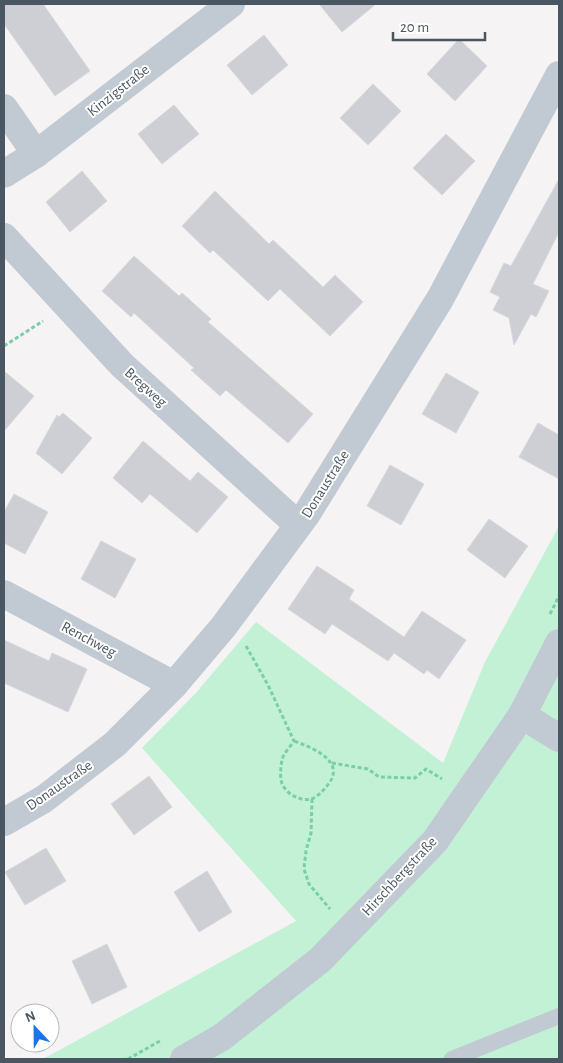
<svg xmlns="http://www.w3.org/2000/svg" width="563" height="1063" font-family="'Alegreya Sans',sans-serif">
<rect width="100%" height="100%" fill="#f5f3f3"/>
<!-- green -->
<path fill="#c3f1d5" d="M559,526V1059H43L296,921L142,748L195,694L256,622L443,763L485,662Z"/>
<!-- building -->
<g fill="#cdcfd5" stroke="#d7d9de">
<path d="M4,4H43L90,71L55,96L4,24Z"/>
<path d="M319,4H376L342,32Z"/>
<path d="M264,35L288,65L252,95L227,65Z"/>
<path d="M459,39L487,66L455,101L427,74Z"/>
<path d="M373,84L401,111L368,145L340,118Z"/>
<path d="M174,105L199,134L162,164L138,134Z"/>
<path d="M446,134L475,161L442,195L413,168Z"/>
<path d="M82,171L107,201L70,232L46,202Z"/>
<path d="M559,179V232L533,284L549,291L536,317L531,314L514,345L509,318L493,310L500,297L490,292L504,263L511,266Z"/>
<path d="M215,191L269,244L273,240L323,287L335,275L363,302L330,336L280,289L268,301L213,250L210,253L182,226Z"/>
<path d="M134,256L179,296L182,293L211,319L208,322L313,414L288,443L226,390L220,396L191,370L194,368L134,313L131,317L102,291Z"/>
<path d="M4,371L34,396L4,431Z"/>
<path d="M446,373L479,392L456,433L422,414Z"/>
<path d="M63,413L92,438L62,474L36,453L57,415L59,417Z"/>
<path d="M538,423L559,435V479L519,457Z"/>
<path d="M143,441L190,481L198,472L228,497L197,533L150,494L142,503L113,478Z"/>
<path d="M390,465L424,484L401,525L367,506Z"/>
<path d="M14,494L48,512L25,554L4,543V512Z"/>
<path d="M489,519L528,546L505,578L467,550Z"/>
<path d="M101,541L136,559L115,598L81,579Z"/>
<path d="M317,566L354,590L349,599L404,637L422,611L466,640L439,679L427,670L424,674L394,653L388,661L332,624L325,634L288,609Z"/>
<path d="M4,640L49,661L52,653L87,669L68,712L4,683Z"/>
<path d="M149,776L172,807L134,835L111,804Z"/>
<path d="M46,848L66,881L25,905L5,872Z"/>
<path d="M207,871L232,912L199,932L174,892Z"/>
<path d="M107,944L127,987L92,1004L72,961Z"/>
</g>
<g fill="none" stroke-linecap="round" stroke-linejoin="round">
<!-- path -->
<g stroke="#7ad0a6" stroke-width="3" stroke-dasharray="4 2.5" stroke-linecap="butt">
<path d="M4,346L43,321"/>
<path d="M550,614L559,596"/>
<path d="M246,646L268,685L294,741C291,746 283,754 282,760C281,765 280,775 281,780C283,792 299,802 311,799C317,797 322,792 326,787C349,762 313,748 294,741"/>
<path d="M332,763L368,769L379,777L415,778L426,769L442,779"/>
<path d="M312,799L311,833L306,851L304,869L309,884L330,909"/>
<path d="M128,1059L160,1041"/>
</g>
<!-- service -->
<path stroke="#c1cad2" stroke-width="16" d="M452,1059L559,1016"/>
<!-- minor -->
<g stroke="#c1cad2" stroke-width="28">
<path d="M4,108L36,154"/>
<path d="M4,174L36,154L231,4"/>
<path d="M4,237L122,365L298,525"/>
<path d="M4,594L174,685"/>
<path d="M522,715L559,738"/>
<path d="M4,822L44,799L115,744L174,685L224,626L306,515L440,299L559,75"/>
</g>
<!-- tertiary -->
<path stroke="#c1cad2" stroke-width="28" d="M184,1059L222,1037L320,960L435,841L522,715L559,643"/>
</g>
<g text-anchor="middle" stroke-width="4" stroke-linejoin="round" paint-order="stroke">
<!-- street labels -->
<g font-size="15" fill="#4a5661" stroke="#fff">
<text transform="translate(118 90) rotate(-38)" y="5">Kinzigstraße</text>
<text transform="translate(146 387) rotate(42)" y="5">Bregweg</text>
<text transform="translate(325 484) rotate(-58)" y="5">Donaustraße</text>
<text transform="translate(89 639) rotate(28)" y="5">Renchweg</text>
<text transform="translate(59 785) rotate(-35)" y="5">Donaustraße</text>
<text transform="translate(399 876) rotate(-47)" y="5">Hirschbergstraße</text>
</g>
</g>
<!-- border -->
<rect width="563" height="1063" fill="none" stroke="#4a5661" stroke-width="10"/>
<!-- north arrow -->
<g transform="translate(35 1028) rotate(338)"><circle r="24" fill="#ffffff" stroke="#b7bbc0"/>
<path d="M0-4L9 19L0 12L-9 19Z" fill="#1a73e8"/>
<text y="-8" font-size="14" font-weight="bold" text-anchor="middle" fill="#4a5661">N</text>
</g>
<!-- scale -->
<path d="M393 32v8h92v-8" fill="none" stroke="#4a5661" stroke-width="2.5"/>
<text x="400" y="32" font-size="15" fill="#4a5661" stroke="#ffffff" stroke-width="4" paint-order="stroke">20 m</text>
</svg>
